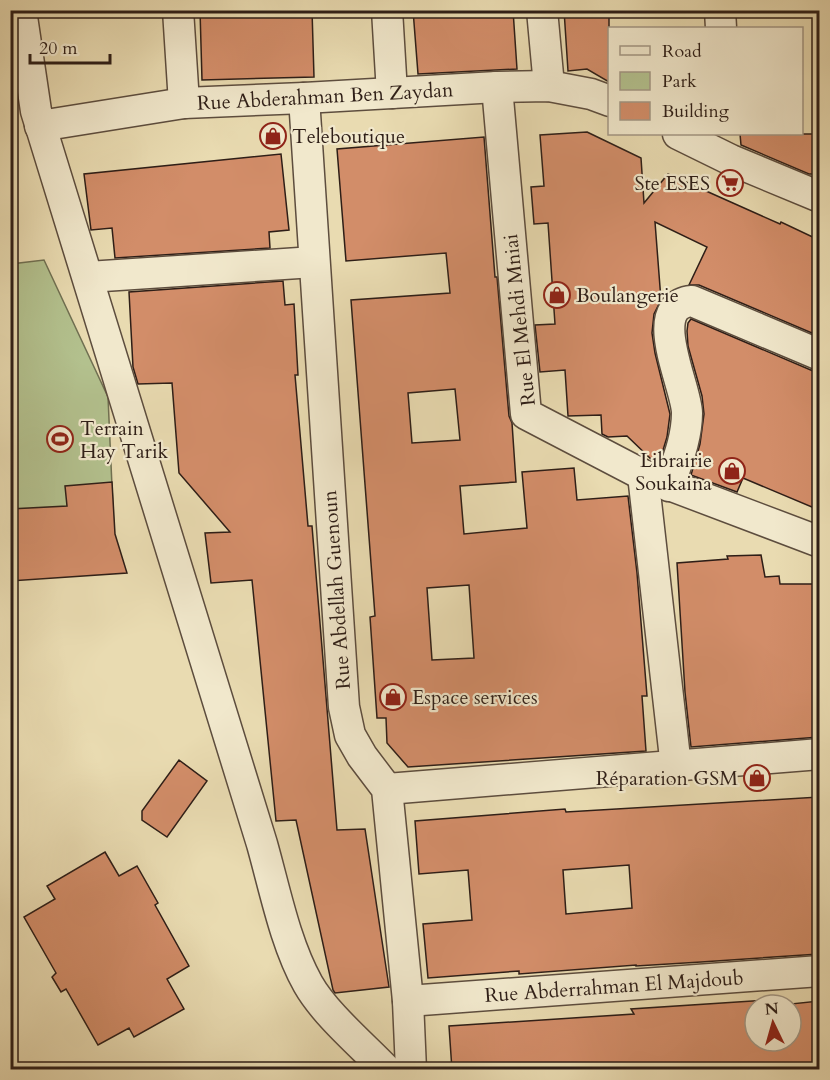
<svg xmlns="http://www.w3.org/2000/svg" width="830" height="1080" font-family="Cardo,serif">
<rect width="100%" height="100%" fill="#e9dbb1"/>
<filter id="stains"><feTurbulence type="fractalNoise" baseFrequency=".00333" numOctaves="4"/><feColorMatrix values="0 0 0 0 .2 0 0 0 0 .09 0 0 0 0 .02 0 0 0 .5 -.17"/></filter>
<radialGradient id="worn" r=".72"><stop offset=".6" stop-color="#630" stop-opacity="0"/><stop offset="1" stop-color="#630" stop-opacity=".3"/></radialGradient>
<!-- green -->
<path fill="#b3c18e" stroke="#707052" stroke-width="1.5" d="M44,260L108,397L114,531L11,537V264Z"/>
<!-- building -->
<g fill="#d28d69" stroke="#2e1e17" stroke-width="1.5" fill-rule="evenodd">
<path d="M200,10H312L314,77L202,80Z"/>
<path d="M413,10H513L517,69L418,74Z"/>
<path d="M564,10H609V82L587,69L568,71Z"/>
<path d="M587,132L641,158L644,203L668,174L780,224L781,222L819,240V336L699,285H689L707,247L655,222L661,300L654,314L652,333L655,353L670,414L667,437L660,460H652L627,436L608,437L602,434L601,415L568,416L565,370L540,372L535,325L555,324L548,223L534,224L531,187L544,186L540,135Z"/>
<path d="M740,134H819V174H809L741,145Z"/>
<path d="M484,137L495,277H497L509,416L512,423L516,482L460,486L464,534L527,528L522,472L574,468L577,500L628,496L637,573L647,696H642L646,751L408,767L387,743L386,718H377L370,617L375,616L351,300L450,293L446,253L346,261L337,149ZM455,389L460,440L412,443L408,393ZM469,585L474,658L432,660L427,588Z"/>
<path d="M281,154L289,230L269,232L270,248L115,258L112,228L91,230L84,174Z"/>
<path d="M283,281L285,305L294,304L298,375H295L308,526H312L337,830L365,829L389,987L335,993L333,990L296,820L276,821L252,580L211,583L205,533L230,532L179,473L172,383L138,384L133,367L129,292Z"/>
<path d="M691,319L813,371L819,372V510L743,478L737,492L691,475L700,444L704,414L702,396L688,346L687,331L688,323Z"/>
<path d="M112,482L115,534L127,573L10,581V555H13L10,532V509L67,506L65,486Z"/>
<path d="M761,555L765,577L779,576L780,584H819V737L691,747L685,692L677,563L728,559L727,556Z"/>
<path d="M179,760L207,781L167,837L142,820V811Z"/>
<path d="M819,797V954L701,962L636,966V965L519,974V971L428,978L423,924L472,920L468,870L419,874L415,821L565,809L566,812ZM629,865L632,908L566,914L563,870Z"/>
<path d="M105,852L119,876L137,866L158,903L155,905L189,966L167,979L184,1009L134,1037L129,1028L98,1045L66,989L61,992L52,977L56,973L24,917L55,899L47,886Z"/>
<path d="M782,999V1005L819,1001V1070H452L449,1026L634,1014L631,1009ZM755,1005H791V1041H755Z"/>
</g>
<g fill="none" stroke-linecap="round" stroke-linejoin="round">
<defs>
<g id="minor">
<path d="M21,10L36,111L262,844C275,890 285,943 308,984C325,1014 362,1045 386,1070"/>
<path d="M178,10L184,103"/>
<path d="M387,10L392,93"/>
<path d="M542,10L549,86"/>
<path d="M720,10L721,28"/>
<path d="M497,87L526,414L643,475L820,542"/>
<path d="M304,98L344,707L350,735L362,756L387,789L408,1001L411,1070"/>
<path d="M40,126L184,103L304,98L497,87L549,86L591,94L610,101"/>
<path d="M678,134L731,160L820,197"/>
<path d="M88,277L314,262"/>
<path d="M643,475L676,767"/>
<path d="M669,486C677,462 687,438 687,413C687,387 644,305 692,301L820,355"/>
<path d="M387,789L820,754"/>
<path d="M408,1001L820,971"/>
</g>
</defs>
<!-- minor casing -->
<use href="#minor" stroke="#5d4d3e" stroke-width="33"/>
<!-- minor -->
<use href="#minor" stroke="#f1e8cc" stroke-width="30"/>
</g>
<!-- icons -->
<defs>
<symbol id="shop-ring" viewBox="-11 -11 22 22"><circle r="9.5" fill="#f1e8cc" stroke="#8f2418" stroke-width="1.5"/><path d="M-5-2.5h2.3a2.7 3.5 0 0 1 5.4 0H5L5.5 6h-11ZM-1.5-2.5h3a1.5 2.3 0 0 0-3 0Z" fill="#8f2418"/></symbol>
<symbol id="supermarket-ring" viewBox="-11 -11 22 22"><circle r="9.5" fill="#f1e8cc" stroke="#8f2418" stroke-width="1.5"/><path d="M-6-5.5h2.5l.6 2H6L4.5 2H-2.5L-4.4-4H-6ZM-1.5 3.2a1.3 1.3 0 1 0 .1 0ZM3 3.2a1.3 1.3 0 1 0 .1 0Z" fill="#8f2418"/></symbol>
<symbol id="stadium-ring" viewBox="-11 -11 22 22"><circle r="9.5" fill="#f1e8cc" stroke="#8f2418" stroke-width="1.5"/><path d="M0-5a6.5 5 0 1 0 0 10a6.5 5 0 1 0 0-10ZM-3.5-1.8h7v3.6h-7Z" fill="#8f2418"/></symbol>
</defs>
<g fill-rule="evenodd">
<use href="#shop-ring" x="258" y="121" width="30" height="30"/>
<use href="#supermarket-ring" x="715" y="168" width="30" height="30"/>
<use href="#shop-ring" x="542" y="280" width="30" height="30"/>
<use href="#stadium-ring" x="45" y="424" width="30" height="30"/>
<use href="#shop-ring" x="717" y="456" width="30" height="30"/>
<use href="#shop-ring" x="378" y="682" width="30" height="30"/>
<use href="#shop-ring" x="742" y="763" width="30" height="30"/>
</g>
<g text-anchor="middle" stroke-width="4.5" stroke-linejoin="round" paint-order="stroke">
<!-- street labels -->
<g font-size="20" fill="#2e1e17" stroke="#f1e8cc">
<text transform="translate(325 96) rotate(-3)" y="7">Rue Abderahman Ben Zaydan</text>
<text transform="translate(519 320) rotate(-96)" y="7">Rue El Mehdi Mniai</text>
<text transform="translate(336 590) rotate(-94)" y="7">Rue Abdellah Guenoun</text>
<text transform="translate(614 986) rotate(-4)" y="7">Rue Abderrahman El Majdoub</text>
</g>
<!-- poi labels -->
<g font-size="20" fill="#2e1e17" stroke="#f1e8cc" text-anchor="start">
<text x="292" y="143">Teleboutique</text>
<text x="710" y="190" text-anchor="end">Ste ESES</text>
<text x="576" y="302">Boulangerie</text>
<text x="80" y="435">Terrain<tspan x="80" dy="23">Hay Tarik</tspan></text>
<text x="712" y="467" text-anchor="end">Librairie<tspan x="712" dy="23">Soukaina</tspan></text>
<text x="412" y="704">Espace services</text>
<text x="738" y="785" text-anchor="end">Réparation GSM</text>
</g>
</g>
<!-- margin -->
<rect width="830" height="1080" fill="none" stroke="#e9dbb1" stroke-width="36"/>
<rect x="12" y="12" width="806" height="1056" fill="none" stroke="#2e1e17" stroke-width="3"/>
<rect x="18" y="18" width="794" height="1044" fill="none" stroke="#2e1e17" stroke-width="1.5"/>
<!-- legend -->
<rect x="608" y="27" width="195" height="108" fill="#f1e8cc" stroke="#a39784" stroke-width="1.5"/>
<rect x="620" y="46" width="30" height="9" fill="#f1e8cc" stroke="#a39784" stroke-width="1.5"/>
<text x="662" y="57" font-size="18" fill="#2e1e17">Road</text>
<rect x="620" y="72" width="30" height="18" fill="#b3c18e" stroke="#a39784" stroke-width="1.5"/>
<text x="662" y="87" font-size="18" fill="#2e1e17">Park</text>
<rect x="620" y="102" width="30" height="18" fill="#d28d69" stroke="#a39784" stroke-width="1.5"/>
<text x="662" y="117" font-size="18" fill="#2e1e17">Building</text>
<!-- north arrow -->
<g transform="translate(773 1023) rotate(355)"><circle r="28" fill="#f1e8cc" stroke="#a39784" stroke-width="1.5"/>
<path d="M0-4.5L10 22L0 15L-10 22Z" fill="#8f2418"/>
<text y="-9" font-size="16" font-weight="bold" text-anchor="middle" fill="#2e1e17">N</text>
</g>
<!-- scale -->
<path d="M30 54v9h80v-9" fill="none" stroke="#2e1e17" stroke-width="3"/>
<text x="39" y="54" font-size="18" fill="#2e1e17" stroke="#f1e8cc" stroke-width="4.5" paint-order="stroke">20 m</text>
<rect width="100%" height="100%" filter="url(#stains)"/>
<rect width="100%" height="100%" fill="url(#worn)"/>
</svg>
